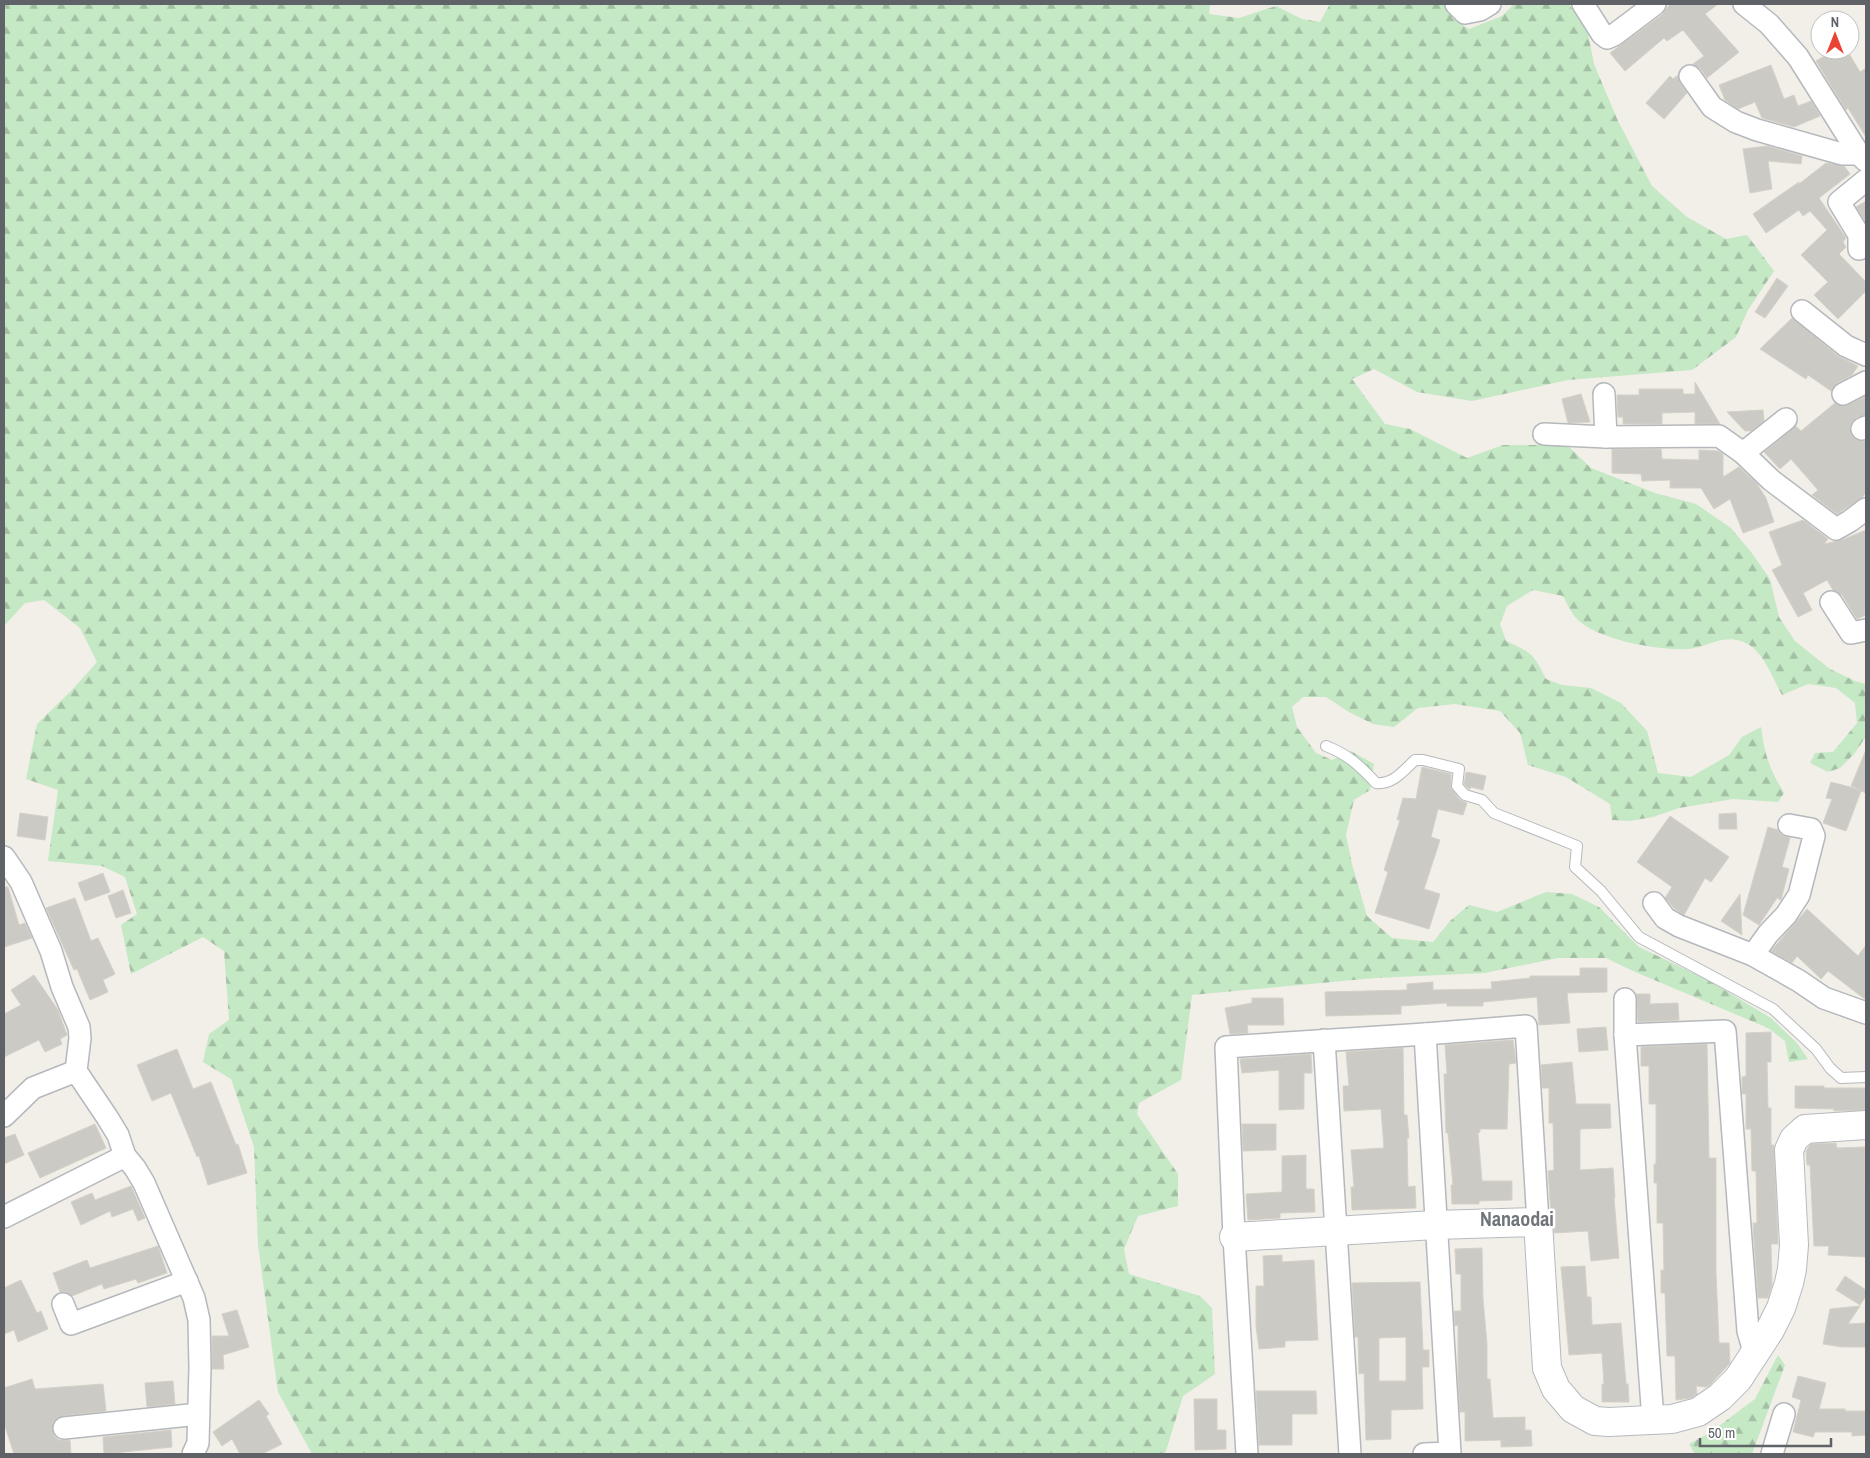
<svg xmlns="http://www.w3.org/2000/svg" width="1870" height="1458" font-family="'Archivo Narrow',sans-serif">
<defs>
<pattern id="forest-firs" width="22" height="20" patternUnits="userSpaceOnUse" patternTransform="scale(1.25)"><rect width="22" height="20" fill="#c5e8c5"/><path d="M5 1l3.5 6h-7zM16 11l3.5 6h-7z" fill="#a3c0a4"/></pattern>
</defs>
<rect width="100%" height="100%" fill="#f1efe8"/>
<!-- forest -->
<g fill="url(#forest-firs)">
<path d="M4,4H1210L1209,14L1239,18L1276,6L1302,19L1320,22L1330,4H1454L1452,18L1469,29L1502,16L1514,4H1569L1588,34L1594,64L1618,121L1652,186L1687,217L1726,239L1747,235L1774,271L1748,310L1736,337L1692,370L1568,380L1472,401L1417,392L1374,369L1352,379L1385,424L1410,429L1467,458L1503,445H1567L1591,468L1655,493L1696,504L1731,528L1751,552L1770,579L1779,617L1795,641L1830,669L1855,681L1866,684V736L1855,753L1840,768L1828,772L1810,763L1815,753L1833,752L1857,723L1855,703L1836,688L1808,684L1782,695C1772,677 1763,648 1741,641C1720,635 1708,647 1689,649C1660,651 1597,640 1577,619C1571,613 1567,603 1563,596L1533,590L1507,606L1500,624L1506,641C1532,653 1533,653 1546,679L1562,685L1591,688L1621,703L1647,731L1658,773L1691,777L1729,755L1742,737L1761,727C1765,756 1769,768 1784,793L1778,802L1733,799L1679,808L1653,817L1629,821L1612,820L1610,804L1566,777L1528,765L1520,733L1500,711L1455,704L1418,708L1394,727L1373,724L1349,712L1326,697H1303L1292,707L1297,727L1316,753L1332,760L1351,751L1374,764L1370,790L1354,800L1346,835L1352,864L1367,916L1392,938L1433,942L1450,921L1469,905L1497,912L1546,892L1572,894L1599,907L1639,947L1706,979L1771,1018L1797,1043L1808,1059L1789,1062L1785,1041L1768,1028L1633,971L1606,958H1558L1485,973L1375,978L1192,995L1181,1080L1139,1103L1137,1114L1178,1174V1206L1138,1216L1124,1249L1129,1274L1200,1296L1212,1308L1215,1374L1183,1396L1165,1454H312L278,1392L258,1245L254,1147L231,1079L203,1062L209,1034L229,1020L224,951L203,937L131,974L121,925L137,914L125,877L102,866L48,861L58,790L26,779L37,724L72,690L97,662L80,628L44,600L25,603L4,626Z"/>
<path d="M1778,1355L1785,1365L1752,1454H1695L1689,1444L1711,1432L1755,1399Z"/>
</g>
<!-- building -->
<g fill="#cccac5" stroke="#d6d1c6" fill-rule="evenodd">
<path d="M1670,4H1718L1705,14L1739,52L1707,78L1700,68L1693,64L1704,56L1683,30L1667,41L1664,38L1625,71L1610,53L1663,14Z"/>
<path d="M1823,50H1847L1860,72L1866,68V137L1848,108L1846,110L1816,61L1826,55Z"/>
<path d="M1771,65L1784,99L1794,95L1798,106L1811,101L1820,116L1794,127L1762,118L1755,102L1738,109L1725,100L1719,85Z"/>
<path d="M1678,75L1680,83L1687,93L1664,119L1646,103L1670,76L1673,79Z"/>
<path d="M1767,146L1802,156L1801,164L1768,161L1772,189L1750,193L1743,149Z"/>
<path d="M1826,163L1844,166L1850,174L1819,198L1846,238L1843,242L1846,247L1839,254L1866,282V291L1838,319L1814,295L1828,282L1801,255L1827,230L1810,211L1803,216L1799,210L1766,233L1753,214L1799,182V184Z"/>
<path d="M1866,201V223L1856,207Z"/>
<path d="M1777,278L1788,286L1765,318L1755,312Z"/>
<path d="M1792,318L1838,356L1858,366L1852,375L1837,383L1831,391L1808,375L1806,379L1760,349Z"/>
<path d="M1695,382L1720,424H1695V412L1662,413V424H1623V417H1618L1617,395H1639V389H1683V394H1695Z"/>
<path d="M1581,394L1590,422L1568,423L1562,399Z"/>
<path d="M1866,396V415L1856,418L1851,423L1850,429L1851,434L1855,439L1861,441H1866V492L1862,498L1837,514L1812,495L1818,490L1791,459L1780,469L1764,452L1796,426L1801,431L1835,403L1842,406L1848,405Z"/>
<path d="M1763,410L1764,421L1751,431H1745L1727,412Z"/>
<path d="M1612,449H1661L1662,459L1699,460V450L1718,451L1723,454V477L1739,467L1757,484L1766,498L1774,522L1743,533L1730,499L1714,509L1701,488H1670V480L1642,481L1641,474L1612,473Z"/>
<path d="M1803,520L1828,539L1824,544L1842,540L1866,530V615L1857,619L1842,595L1833,590L1827,580L1803,593L1812,610L1798,617L1772,570L1782,565L1769,532Z"/>
<path d="M1866,750V793L1861,791L1846,831L1823,823L1832,799L1826,798L1831,782L1861,790L1851,786Z"/>
<path d="M1422,767L1451,774V788L1460,800L1467,803L1463,815L1438,809L1431,837L1440,840L1424,889L1440,894L1429,929L1375,913L1388,872L1384,870L1400,820H1397L1403,798L1416,799Z"/>
<path d="M1467,772L1486,776L1483,790L1471,787L1470,789H1469L1464,784L1466,773Z"/>
<path d="M20,813L48,817L45,840L17,836Z"/>
<path d="M1736,813L1737,829H1719V814Z"/>
<path d="M1670,816L1729,857L1711,882L1705,878L1684,915L1674,908L1665,898L1672,887L1637,862Z"/>
<path d="M1768,827L1778,830L1781,835L1790,838L1782,867L1789,869L1781,900L1777,898L1759,925L1743,915Z"/>
<path d="M103,873L110,892L85,901L78,883Z"/>
<path d="M4,887H8L19,925L25,923L32,938L4,947Z"/>
<path d="M123,890L131,913L116,918L108,896Z"/>
<path d="M1740,894L1742,935L1721,921Z"/>
<path d="M75,898L91,941L98,938L115,974L103,980L108,992L90,1000L77,969L74,970L46,908Z"/>
<path d="M1807,909L1858,956L1866,945V1000L1828,971L1821,979L1797,956L1792,963L1771,951Z"/>
<path d="M1580,968H1607V992L1567,993L1570,1023L1539,1025L1537,997L1483,1002V1006H1447V1003L1401,1006V1014L1326,1016L1325,992L1407,990V984L1433,982V990L1492,989L1491,982L1530,978V976H1580Z"/>
<path d="M34,975L58,1010L67,1035L60,1039L62,1044L45,1052L39,1040L4,1057V1014L21,1005L11,990Z"/>
<path d="M1636,994H1650V1004L1678,1003L1679,1020L1638,1022Z"/>
<path d="M1252,998H1283L1284,1025H1247L1248,1033L1230,1034L1225,1008L1252,1003Z"/>
<path d="M1606,1027L1608,1050L1579,1052L1577,1029Z"/>
<path d="M1771,1032V1062H1767L1768,1108H1771V1145H1774L1778,1244H1771L1772,1285L1768,1298H1758L1754,1241L1753,1223H1757L1756,1171H1752L1751,1129H1746V1094H1742V1077L1746,1076V1033Z"/>
<path d="M1513,1040L1516,1063L1509,1064L1507,1129H1480V1132L1478,1133L1482,1181H1512V1200L1479,1201V1204H1452L1451,1185H1453L1448,1133H1446L1444,1074H1447L1445,1045Z"/>
<path d="M1707,1044L1709,1158H1716V1273L1719,1343H1729L1730,1363L1710,1385L1706,1387L1696,1386L1697,1394L1691,1398L1676,1400L1675,1356H1667L1665,1293H1661V1270H1664L1663,1223H1657V1183H1654V1164H1656V1104H1649V1066H1641V1047Z"/>
<path d="M1403,1048L1404,1115H1407L1409,1138H1407L1408,1187L1415,1186L1416,1208L1352,1210L1351,1187H1354L1351,1150L1384,1148L1381,1109L1344,1111L1343,1086H1349L1346,1052Z"/>
<path d="M177,1049L193,1089L211,1082L236,1145L238,1144L247,1173L208,1185L199,1156L197,1157L171,1093L152,1101L137,1065Z"/>
<path d="M1311,1054L1312,1073H1304V1109L1279,1110V1070L1242,1073L1240,1059Z"/>
<path d="M1572,1062L1576,1104H1610L1611,1128L1580,1129V1170L1613,1168L1615,1198H1614L1619,1258L1591,1261L1588,1231L1554,1233V1221L1551,1213L1548,1171L1554,1170L1553,1123H1549V1088H1542L1541,1065Z"/>
<path d="M1795,1086H1824V1088H1866V1110L1834,1111V1109L1795,1108Z"/>
<path d="M95,1124L106,1148L40,1178L28,1153Z"/>
<path d="M1242,1124H1276V1150L1243,1151Z"/>
<path d="M15,1134L24,1155L4,1164V1138Z"/>
<path d="M1836,1143L1837,1148L1865,1147L1866,1257L1828,1255L1829,1246H1814L1810,1165H1807L1806,1151L1811,1144Z"/>
<path d="M1306,1155V1189H1314L1315,1212L1280,1213V1218L1248,1220L1246,1194L1282,1192V1156Z"/>
<path d="M131,1186L145,1218L138,1221L133,1209L112,1217L110,1211L81,1225L71,1202L92,1193L95,1200Z"/>
<path d="M158,1246L167,1273L138,1283L136,1279L104,1289L102,1284L72,1296L65,1292H60L53,1273L87,1260L90,1268Z"/>
<path d="M1482,1248L1483,1299L1487,1344V1379H1490L1493,1418L1525,1417V1430H1531L1532,1446L1501,1447V1440L1465,1441V1412H1460L1458,1381V1325L1455,1326L1454,1311H1461V1274H1456L1455,1249Z"/>
<path d="M1282,1255V1262L1314,1260L1318,1340L1285,1341V1347L1259,1349L1256,1326V1286H1264L1263,1256Z"/>
<path d="M1585,1266L1587,1297H1591L1592,1325L1621,1323L1626,1384H1628L1629,1402H1602V1384H1604L1602,1353L1569,1355L1561,1267Z"/>
<path d="M1845,1276L1866,1290V1296L1860,1305L1836,1290Z"/>
<path d="M21,1280L37,1313L41,1311L48,1329L18,1342L14,1330L4,1334V1288Z"/>
<path d="M1420,1282L1423,1350H1429V1367H1422L1423,1409L1391,1410V1439L1366,1440L1364,1373L1359,1374L1358,1337H1355L1352,1283ZM1406,1337V1381H1379V1338Z"/>
<path d="M1860,1306L1848,1324L1866,1323V1347H1842L1823,1344L1830,1309Z"/>
<path d="M237,1310L249,1347L223,1355L224,1369H212V1336H229L222,1314Z"/>
<path d="M1798,1376L1826,1383L1819,1409H1845V1411H1866V1435L1852,1436V1432H1815L1813,1437L1793,1432L1801,1400L1792,1397Z"/>
<path d="M32,1379L35,1389L103,1384L106,1411L63,1416L57,1418L53,1422L52,1429L54,1436L59,1440H70L71,1454H14L4,1423V1388Z"/>
<path d="M173,1381L175,1404L147,1407L145,1383Z"/>
<path d="M1256,1391H1316L1317,1414H1292V1445H1259Z"/>
<path d="M1194,1399H1217V1430H1226V1449L1195,1450Z"/>
<path d="M259,1400L269,1414L266,1416L282,1444L262,1454H240L232,1439L222,1446L213,1432Z"/>
<path d="M171,1430L172,1447L104,1454L103,1437Z"/>
</g>
<g fill="none" stroke-linecap="round" stroke-linejoin="round">
<defs>
<path id="lane" d="M1326,746C1349,755 1360,766 1376,783C1393,785 1404,770 1415,760H1423L1459,769L1457,786L1465,795L1482,800L1494,813L1577,846L1575,867L1601,891L1639,937L1773,1009L1816,1049L1830,1068L1841,1078L1866,1077"/>
<g id="street">
<path d="M1456,4L1465,13L1480,10L1490,4"/>
<path d="M1583,4L1602,34L1607,38L1614,35L1655,4"/>
<path d="M1744,4L1769,24L1798,57L1859,154L1866,161"/>
<path d="M1690,76L1712,107L1736,122L1757,130L1842,154H1859"/>
<path d="M1859,249V235L1839,202L1866,180"/>
<path d="M1802,311L1846,346L1866,355"/>
<path d="M1604,394L1606,437"/>
<path d="M1843,394L1866,382"/>
<path d="M1786,419L1743,453L1771,480L1836,529L1850,521L1866,509"/>
<path d="M1862,429L1866,427"/>
<path d="M1544,434L1606,437L1719,436L1743,453"/>
<path d="M1831,602L1851,633L1866,630"/>
<path d="M4,857L21,882L51,951L62,987L79,1027L80,1038L76,1071L107,1117L118,1135L125,1156L135,1168L144,1183L194,1298L199,1320L200,1367L198,1443L193,1454"/>
<path d="M1654,903L1665,918L1679,926L1753,955L1799,981L1824,998L1866,1013"/>
<path d="M1753,955L1768,934L1786,915L1799,895L1814,836L1811,829L1789,825"/>
<path d="M1625,999V1035L1653,1420"/>
<path d="M1625,1035L1725,1031L1748,1331L1754,1352"/>
<path d="M1324,1040L1350,1454"/>
<path d="M4,1116L33,1088L76,1071"/>
<path d="M4,1217L125,1156"/>
<path d="M63,1304L71,1324L187,1281"/>
<path d="M64,1428L199,1414"/>
<path d="M1247,1454L1234,1237L1226,1047L1425,1034L1526,1026L1538,1222"/>
<path d="M1424,1454L1450,1453L1425,1034"/>
<path d="M1772,1454L1784,1414"/>
</g>
<path id="secondary" d="M1234,1237L1435,1225L1538,1222L1547,1368L1556,1389L1573,1409L1595,1421L1609,1422L1672,1419L1698,1412L1720,1397L1738,1379L1770,1330L1781,1308L1789,1283L1792,1269L1794,1245L1789,1150L1794,1139L1805,1129L1866,1125"/>
</defs>
<!-- lane casing -->
<use href="#lane" stroke="#b5b8bc" stroke-width="12"/>
<!-- street casing -->
<use href="#street" stroke="#b5b8bc" stroke-width="24"/>
<!-- secondary casing -->
<use href="#secondary" stroke="#b6babf" stroke-width="30"/>
<!-- lane -->
<use href="#lane" stroke="#fff" stroke-width="10"/>
<!-- street -->
<use href="#street" stroke="#fff" stroke-width="21"/>
<!-- secondary -->
<use href="#secondary" stroke="#fff" stroke-width="28"/>
</g>
<g text-anchor="middle" stroke-width="5" stroke-linejoin="round" paint-order="stroke">
<!-- quarter labels -->
<g font-size="20" font-weight="bold" fill="#70757a" stroke="#fff">
<text x="1517" y="1226">Nanaodai</text>
</g>
</g>
<!-- border -->
<rect width="1870" height="1458" fill="none" stroke="#5f6368" stroke-width="10"/>
<!-- north arrow -->
<g transform="translate(1835 35)"><circle r="24" fill="#ffffff" stroke="#bfc1c3"/>
<path d="M0-4L9 19L0 12L-9 19Z" fill="#ea4335"/>
<text y="-8" font-size="14" font-weight="bold" text-anchor="middle" fill="#5f6368">N</text>
</g>
<!-- scale -->
<path d="M1700 1438v8h131v-8" fill="none" stroke="#5f6368" stroke-width="2.5"/>
<text x="1708" y="1438" font-size="15" fill="#5f6368" stroke="#ffffff" stroke-width="4" paint-order="stroke">50 m</text>
</svg>
